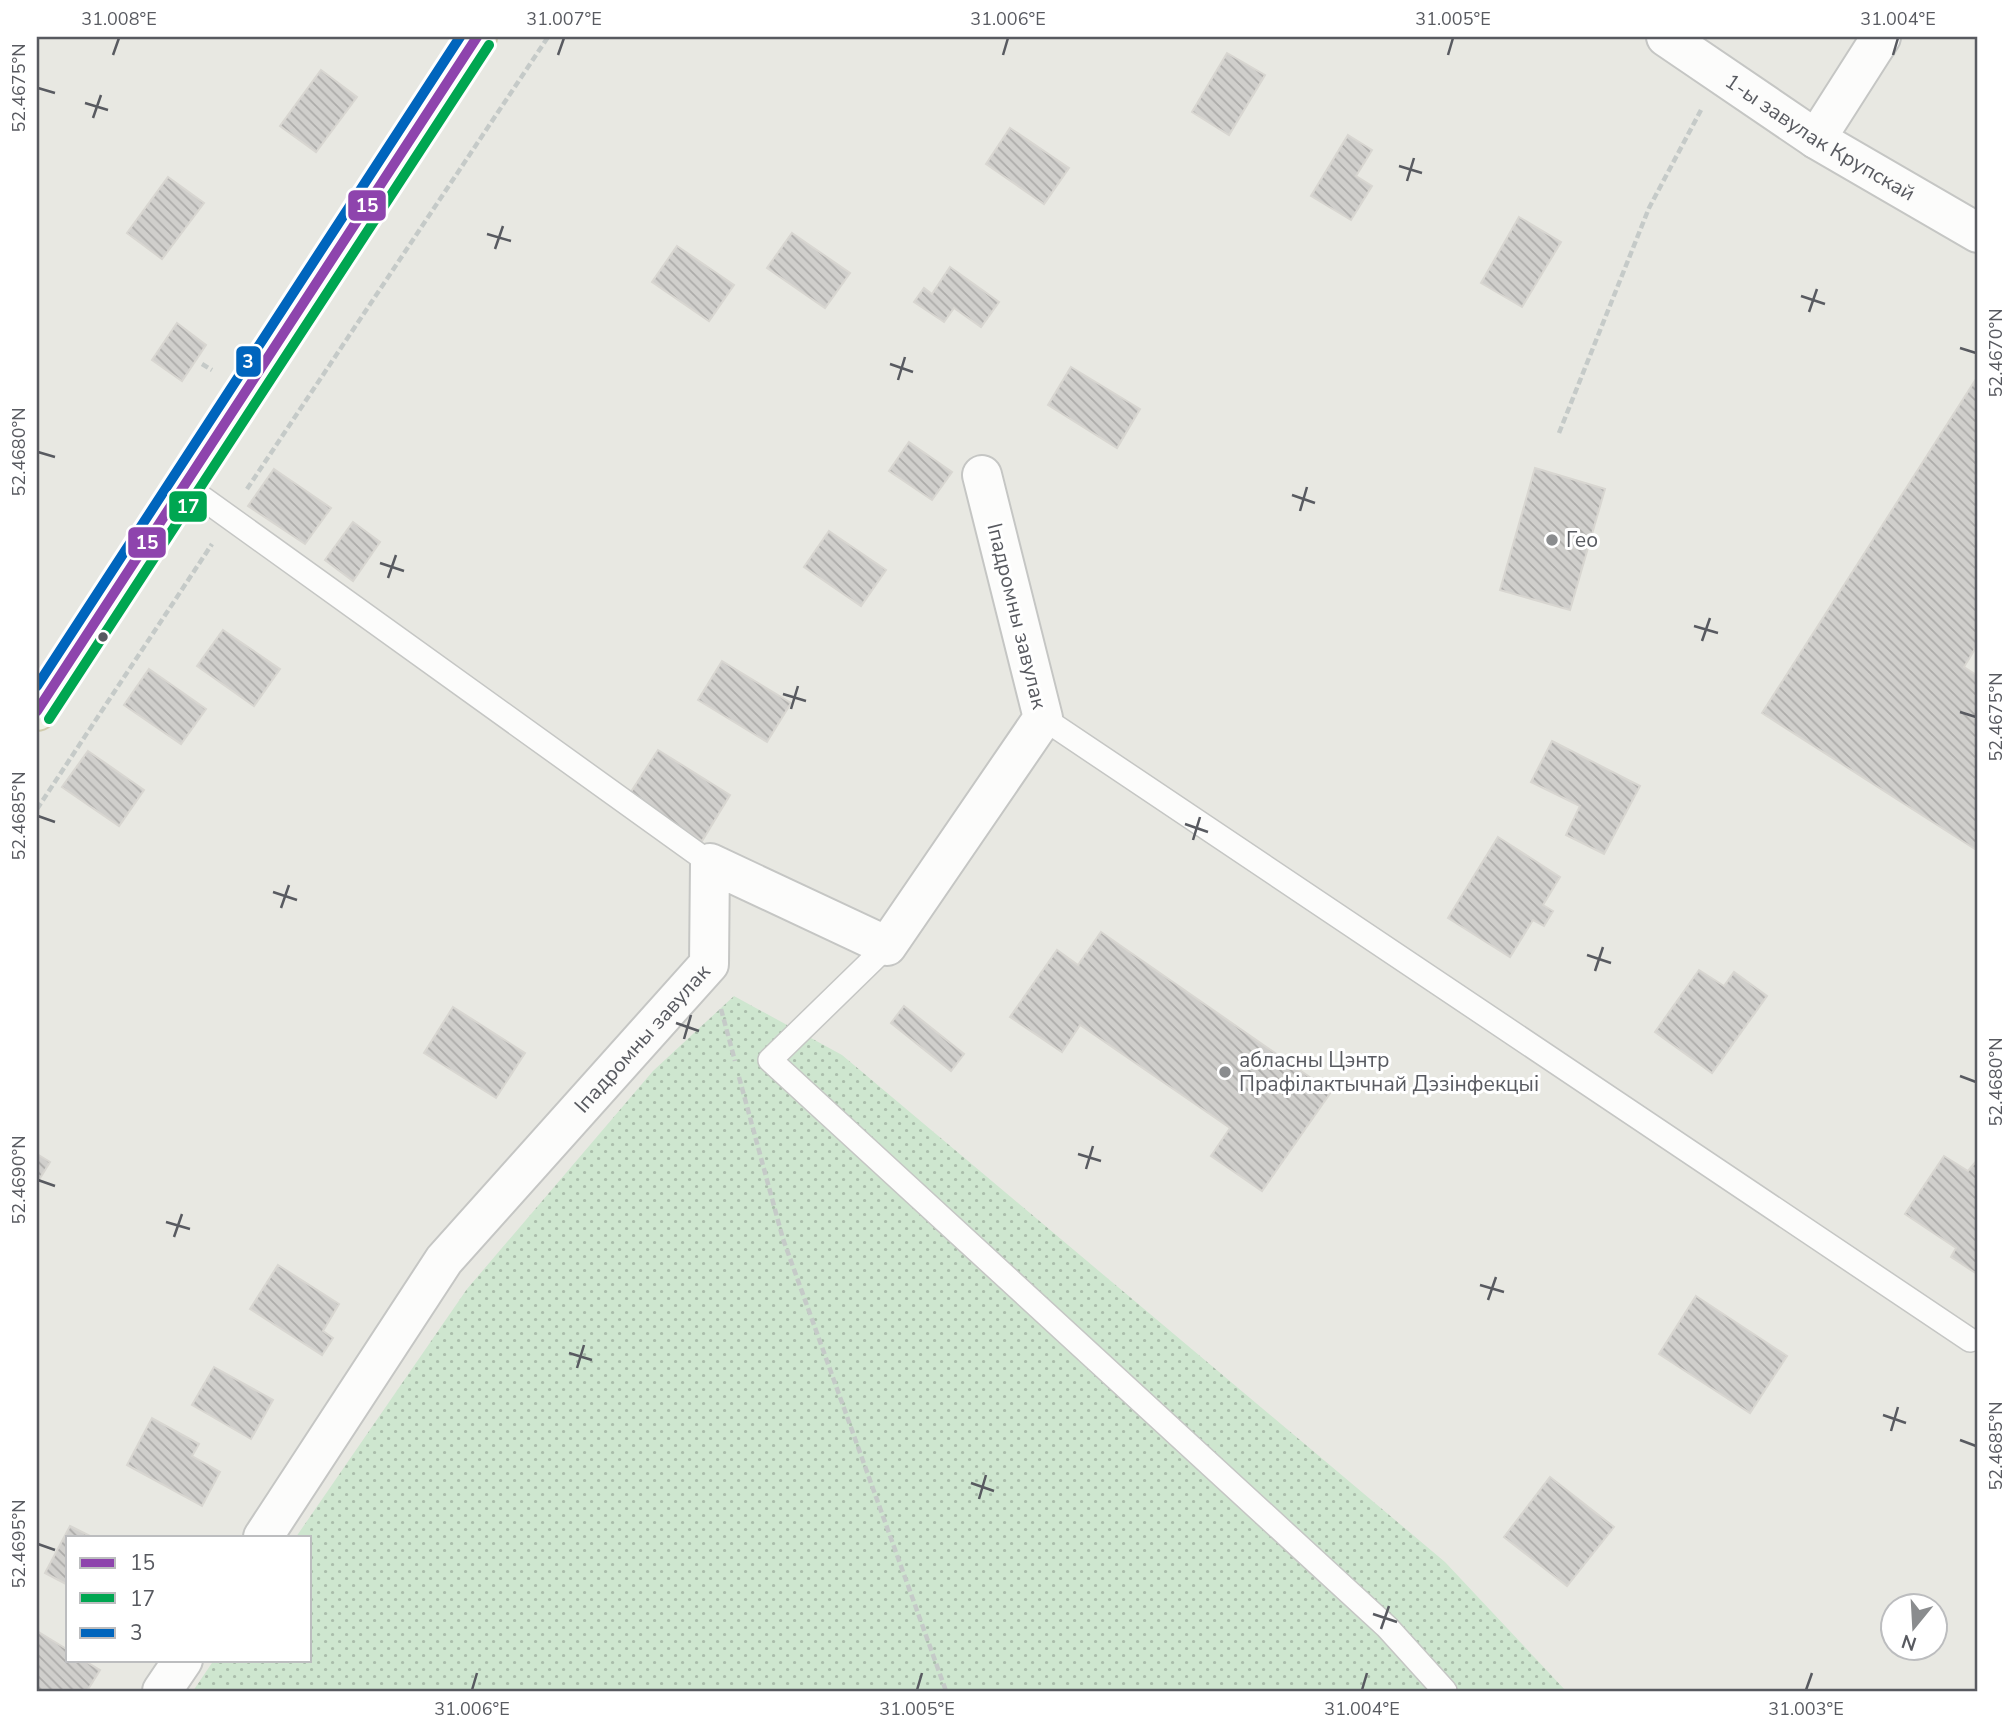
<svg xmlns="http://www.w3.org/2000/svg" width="2015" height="1728" font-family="'Nunito Sans',sans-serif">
<defs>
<pattern id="grass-dots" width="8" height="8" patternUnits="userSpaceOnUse" patternTransform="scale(1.75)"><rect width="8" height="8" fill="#cee6cf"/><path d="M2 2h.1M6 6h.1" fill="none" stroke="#aabdab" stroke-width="1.8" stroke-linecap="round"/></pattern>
<pattern id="building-back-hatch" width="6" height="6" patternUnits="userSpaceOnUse" patternTransform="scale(1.75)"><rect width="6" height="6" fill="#d0cfcc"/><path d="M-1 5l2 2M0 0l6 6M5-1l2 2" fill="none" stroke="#acaba9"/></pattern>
</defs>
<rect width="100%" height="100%" fill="#e8e8e2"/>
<!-- grass -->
<path fill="url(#grass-dots)" d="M734,996L842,1055L1445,1562L1566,1691H193L214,1660H310V1537H296L467,1289L653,1071Z"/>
<!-- building -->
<g fill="url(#building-back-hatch)" stroke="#d8d6d1" stroke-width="2">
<path d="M1227,53L1265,75L1229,135L1192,112Z"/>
<path d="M321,70L357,97L316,152L280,126Z"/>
<path d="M1010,128L1069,168L1044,204L986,164Z"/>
<path d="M1348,135L1372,150L1356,176L1372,186L1351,220L1311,196Z"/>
<path d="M168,177L204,203L162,259L127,233Z"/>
<path d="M1519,217L1561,242L1522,307L1481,283Z"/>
<path d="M792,233L850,273L825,308L767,268Z"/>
<path d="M677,246L734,285L709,321L652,282Z"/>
<path d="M950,267L999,302L981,327L954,308L944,322L914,302L924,288L932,294Z"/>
<path d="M177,323L206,345L182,381L152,360Z"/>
<path d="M1071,367L1140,409L1117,448L1048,405Z"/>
<path d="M1978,376V644L1964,667L1978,676V851L1762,713Z"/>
<path d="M909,442L952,472L932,500L889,471Z"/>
<path d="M1535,468L1605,489L1570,610L1500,590Z"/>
<path d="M274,469L331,508L305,544L248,506Z"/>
<path d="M353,522L380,542L353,581L325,560Z"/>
<path d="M829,531L886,570L861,606L804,567Z"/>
<path d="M223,630L280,669L254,706L197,666Z"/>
<path d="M722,661L791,703L767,742L698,700Z"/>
<path d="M149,669L206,709L181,744L124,705Z"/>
<path d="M1552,741L1640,786L1604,854L1566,835L1580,806L1531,782Z"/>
<path d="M658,750L730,795L702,841L629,795Z"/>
<path d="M88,751L144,790L119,826L62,787Z"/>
<path d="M1498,837L1560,877L1543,905L1553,911L1544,926L1533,920L1510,957L1448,918Z"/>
<path d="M1101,932L1331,1092L1262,1191L1211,1156L1230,1128L1080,1025L1062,1052L1010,1017L1057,950L1078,965Z"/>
<path d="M1699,970L1724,986L1734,972L1767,996L1712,1073L1655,1032Z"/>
<path d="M904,1006L964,1054L951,1071L891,1023Z"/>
<path d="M453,1007L525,1053L496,1098L424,1053Z"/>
<path d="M37,1154L50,1162L37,1183Z"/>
<path d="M1944,1156L1968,1171L1978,1159L1977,1274L1951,1257L1956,1248L1905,1214Z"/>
<path d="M278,1265L339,1304L323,1331L333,1338L322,1355L250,1309Z"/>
<path d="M1696,1296L1787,1356L1750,1413L1659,1354Z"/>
<path d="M214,1367L273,1400L251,1439L192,1405Z"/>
<path d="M152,1418L199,1444L192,1456L220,1472L202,1506L127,1465Z"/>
<path d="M1550,1477L1614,1527L1567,1586L1504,1537Z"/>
<path d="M70,1526L92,1537H68V1585L45,1573Z"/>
<path d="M37,1631L68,1650V1660H83L100,1670L87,1691H37Z"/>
</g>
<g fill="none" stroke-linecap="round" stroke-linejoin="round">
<defs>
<g id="service">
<path d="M183,484L710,863"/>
<path d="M1043,718L1970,1340"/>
<path d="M887,946L770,1060L1387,1627L1445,1691"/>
</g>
<g id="minor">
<path id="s1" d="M1666,37L1816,139L1978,233"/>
<path d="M1816,139L1881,37"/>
<path id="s2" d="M263,1537L444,1260L709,964L710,863L887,946L1043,718L982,475"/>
<path d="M162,1691L183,1660"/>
</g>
<path id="primary" d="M37,711L477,37"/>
</defs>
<!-- service casing -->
<use href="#service" stroke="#c5c6c4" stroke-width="26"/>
<!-- minor casing -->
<use href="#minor" stroke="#c5c6c4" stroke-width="42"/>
<!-- primary casing -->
<use href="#primary" stroke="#d1ccae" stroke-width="42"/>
<!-- path -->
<g stroke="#c5cac8" stroke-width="4.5" stroke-dasharray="7 3.5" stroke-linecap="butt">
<path d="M202,364L212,370"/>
<path d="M1559,433L1649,208L1701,110"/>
<path d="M247,489L548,37"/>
<path d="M37,809L212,544"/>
<path d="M721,1009L735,1061"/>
<path d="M739,1077L783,1239L946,1691"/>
</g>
<!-- service -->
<use href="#service" stroke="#fcfcfb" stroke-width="23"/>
<!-- minor -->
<use href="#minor" stroke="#fcfcfb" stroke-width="38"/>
<!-- primary -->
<use href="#primary" stroke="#f1f0e5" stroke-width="38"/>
<defs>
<path id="bus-1" d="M37,711L477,37"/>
<path id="bus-2" d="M49,719L489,45"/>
<path id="bus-3" d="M37,686L460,37"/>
</defs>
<!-- bus-1 casing -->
<use href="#bus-1" stroke="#fff" stroke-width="16"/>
<!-- bus-2 casing -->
<use href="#bus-2" stroke="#fff" stroke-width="16"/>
<!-- bus-3 casing -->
<use href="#bus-3" stroke="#fff" stroke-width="16"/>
<!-- bus-1 -->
<use href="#bus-1" stroke="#8e44ad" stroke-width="10"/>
<!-- bus-2 -->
<use href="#bus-2" stroke="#00a651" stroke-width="10"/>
<!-- bus-3 -->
<use href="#bus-3" stroke="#0065bd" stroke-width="10"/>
</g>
<!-- ticks -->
<path fill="none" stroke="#585a60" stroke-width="2.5" d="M113,55L119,38M558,55L564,38M1003,55L1008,38M1448,55L1453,38M1893,55L1898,38M38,88L55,93M85,103L108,110M93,118L101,95M1399,166L1422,173M1407,181L1414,158M487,234L511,241M495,249L503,226M1801,296L1825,304M1809,312L1817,289M1960,348L1976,353M890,364L913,372M898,380L905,357M38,452L55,457M1292,495L1315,503M1300,511L1307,487M380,563L404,571M388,578L396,555M1694,626L1718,633M1702,641L1710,618M783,694L806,701M791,709L798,686M1960,712L1976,717M38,816L55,822M1185,824L1208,832M1193,840L1200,817M273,892L297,900M281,908L289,885M1587,955L1611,963M1595,971L1603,947M676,1023L699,1031M684,1039L691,1015M1960,1076L1976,1082M1078,1154L1101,1161M1086,1169L1093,1146M38,1180L55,1186M166,1222L190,1229M174,1237L182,1214M1480,1285L1504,1292M1488,1300L1496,1277M569,1353L592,1360M577,1368L584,1345M1883,1415L1906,1423M1891,1431L1898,1407M1960,1440L1976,1446M971,1483L994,1491M979,1499L986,1475M38,1544L55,1550M1373,1614L1397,1622M1381,1629L1389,1606M472,1690L477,1673M917,1690L922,1673M1362,1690L1367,1673M1806,1690L1812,1673"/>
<!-- markers -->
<g fill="#8a8c8e" stroke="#fff" stroke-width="2.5">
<circle cx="1552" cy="540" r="7"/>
<circle cx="1225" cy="1072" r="7"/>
</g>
<circle fill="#585a60" stroke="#fff" stroke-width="2.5" cx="103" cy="637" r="6"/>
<g text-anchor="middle" stroke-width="6" stroke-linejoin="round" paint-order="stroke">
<!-- street labels -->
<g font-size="21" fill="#585a60" stroke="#fff">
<text dy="7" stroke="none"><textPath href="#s1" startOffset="184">1-ы завулак Крупскай</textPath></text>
<text transform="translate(1017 616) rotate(76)" y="7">Іпадромны завулак</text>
<text dy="7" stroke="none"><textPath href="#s2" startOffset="628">Іпадромны завулак</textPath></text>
</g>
<!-- poi labels -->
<g font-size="21" fill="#585a60" stroke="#fff" text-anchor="start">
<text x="1566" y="547">Гео</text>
<text x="1239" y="1067">абласны Цэнтр<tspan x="1239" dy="24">Прафілактычнай Дэзінфекцыі</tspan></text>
</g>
</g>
<g stroke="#fff" stroke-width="2.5">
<rect x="347" y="189" width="40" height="33" rx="7" fill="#8e44ad"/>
<rect x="235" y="345" width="27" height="33" rx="7" fill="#0065bd"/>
<rect x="168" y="490" width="40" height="33" rx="7" fill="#00a651"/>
<rect x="127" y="526" width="40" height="33" rx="7" fill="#8e44ad"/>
</g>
<g font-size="19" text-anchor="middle" font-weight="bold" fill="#fff">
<text x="367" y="212">15</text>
<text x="248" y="368">3</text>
<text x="188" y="513">17</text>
<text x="147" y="549">15</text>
</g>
<!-- border -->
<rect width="2015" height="1728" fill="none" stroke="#ffffff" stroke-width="77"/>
<!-- legend -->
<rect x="66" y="1536" width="245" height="126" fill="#ffffff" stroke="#bcbdbf" stroke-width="2"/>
<rect x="80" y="1558" width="35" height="10" fill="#8e44ad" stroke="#bcbdbf" stroke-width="2"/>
<text x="130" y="1570" font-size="21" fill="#585a60">15</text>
<rect x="80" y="1593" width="35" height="10" fill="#00a651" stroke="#bcbdbf" stroke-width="2"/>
<text x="130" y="1606" font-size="21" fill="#585a60">17</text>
<rect x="80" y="1628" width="35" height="10" fill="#0065bd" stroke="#bcbdbf" stroke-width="2"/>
<text x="130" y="1640" font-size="21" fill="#585a60">3</text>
<!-- north arrow -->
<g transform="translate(1914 1627) rotate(198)"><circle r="33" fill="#ffffff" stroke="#bcbdbf" stroke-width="2"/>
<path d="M0-5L12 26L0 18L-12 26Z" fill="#8a8c8e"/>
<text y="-10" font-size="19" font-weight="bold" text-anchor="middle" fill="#585a60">N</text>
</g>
<rect x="38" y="38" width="1938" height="1652" fill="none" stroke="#585a60" stroke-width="2.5"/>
<g font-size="18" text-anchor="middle" fill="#585a60">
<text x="119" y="25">31.008°E</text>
<text x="564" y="25">31.007°E</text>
<text x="1008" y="25">31.006°E</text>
<text x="1453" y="25">31.005°E</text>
<text x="1898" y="25">31.004°E</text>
<text transform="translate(19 88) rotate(-90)" y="6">52.4675°N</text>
<text transform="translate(1996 353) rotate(-90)" y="6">52.4670°N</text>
<text transform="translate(19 452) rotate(-90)" y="6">52.4680°N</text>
<text transform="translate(1996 717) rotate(-90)" y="6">52.4675°N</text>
<text transform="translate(19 816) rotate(-90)" y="6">52.4685°N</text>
<text transform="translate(1996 1082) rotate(-90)" y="6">52.4680°N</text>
<text transform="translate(19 1180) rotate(-90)" y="6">52.4690°N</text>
<text transform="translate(1996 1446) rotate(-90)" y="6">52.4685°N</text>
<text transform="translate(19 1544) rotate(-90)" y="6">52.4695°N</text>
<text x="472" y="1715">31.006°E</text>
<text x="917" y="1715">31.005°E</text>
<text x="1362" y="1715">31.004°E</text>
<text x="1806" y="1715">31.003°E</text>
</g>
</svg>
